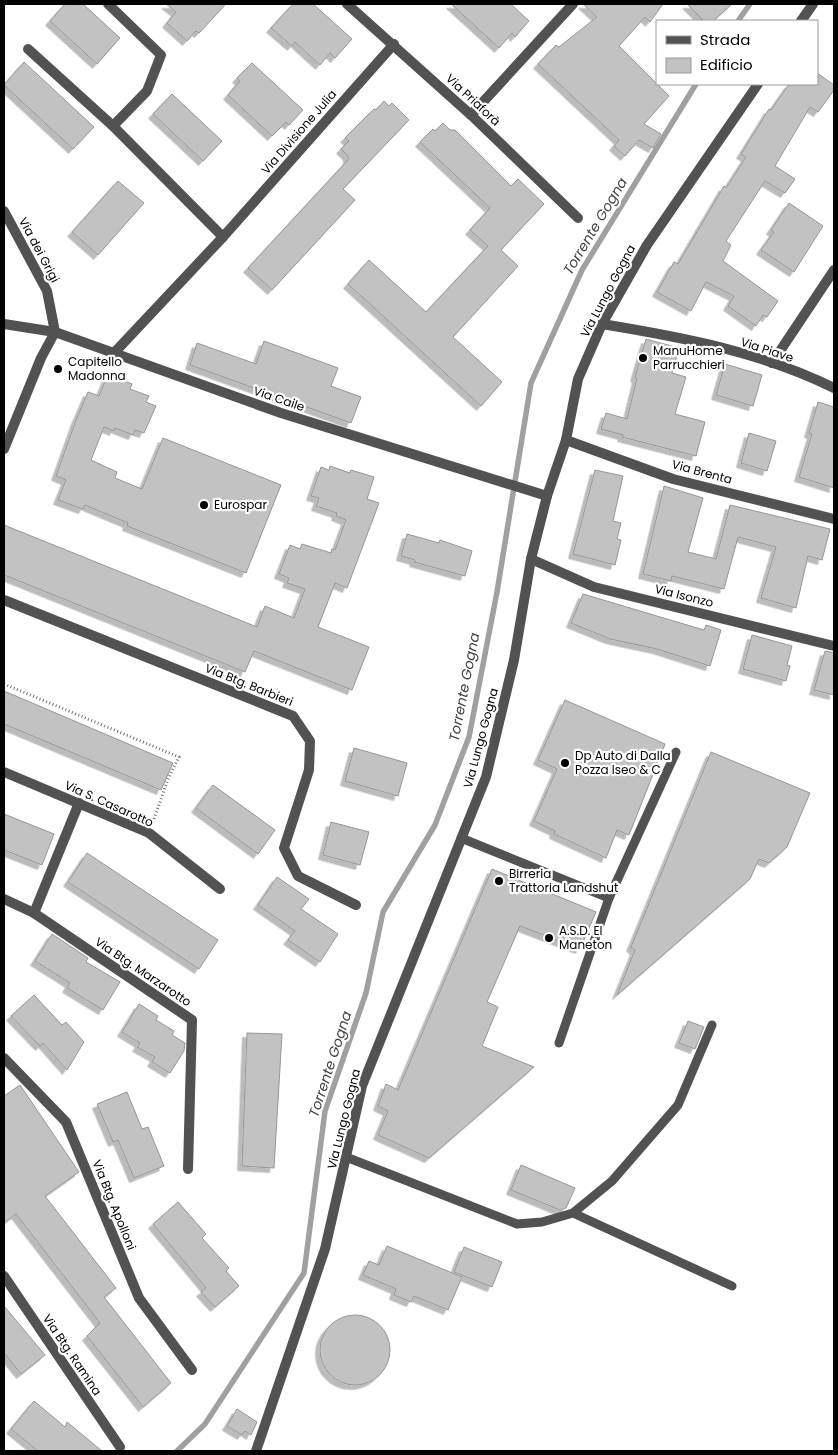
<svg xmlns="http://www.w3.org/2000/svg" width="838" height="1455" font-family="Poppins,sans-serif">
<defs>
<filter id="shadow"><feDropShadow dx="-4.5" dy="4.5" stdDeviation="0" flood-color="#0004"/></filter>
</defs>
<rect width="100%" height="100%" fill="#fff"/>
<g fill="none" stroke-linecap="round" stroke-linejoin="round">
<!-- stream -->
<g stroke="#a0a0a0" stroke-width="5.5">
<path d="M738,21L750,4"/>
<path d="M177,1451L205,1424L304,1273L325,1111L366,993L383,912L435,825L469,737L497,592L531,383L582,270L696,84"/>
</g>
</g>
<!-- building -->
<g fill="#c2c2c2" stroke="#969696" filter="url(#shadow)">
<path d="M65,4H83L120,38L97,64L50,21Z"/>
<path d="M166,4H226L199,33L196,31L187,41L167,23L176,12Z"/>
<path d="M293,4H313L352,39L335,58L330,53L320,65L295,42L292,46L271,28Z"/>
<path d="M451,4H511L529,21L515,37L512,33L499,48Z"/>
<path d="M583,4H663L650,22L645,17L619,46L669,96L644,124L661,134L653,148L639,140L625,156L614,146L619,140L538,64L556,45L559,47L597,17Z"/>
<path d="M687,4H732L713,21H704Z"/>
<path d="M24,62L94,127L73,149L4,85Z"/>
<path d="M252,63L303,110L289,125L286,122L272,136L228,95L240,81L237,78Z"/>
<path d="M817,73L834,85V90L818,112L810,107L775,166L795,179L785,193L765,181L726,241L731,245L723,261L778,301L767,317L763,315L756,326L728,306L734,296L706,282L691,311L657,292L674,262L678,264L724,186L726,188L746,157L741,154L769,109L771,110L789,84H817Z"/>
<path d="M172,94L222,141L203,161L153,114Z"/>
<path d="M384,101L389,106L392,103L409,120L343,189L355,200L272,290L248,268L348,160V156L341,149L349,141L345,138L374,109L376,110Z"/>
<path d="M443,123L450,130H455L511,186L518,179L544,204L501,250L518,266L453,337L502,382L481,406L348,284L369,260L426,312L488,246L470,230L490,208L420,142L433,129L435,131Z"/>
<path d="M118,181L144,203L98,255L72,232Z"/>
<path d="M789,203L823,226L794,272L761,250L774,232L771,230Z"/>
<path d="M646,339L679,348L672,373L686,377L675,414L705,422L696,456L622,437L623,435L601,429L606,413L627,419L637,378L635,377Z"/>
<path d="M264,341L338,368L331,386L361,397L351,423L190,365L197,343L256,364Z"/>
<path d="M725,364L762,375L753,406L716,395Z"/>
<path d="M108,374L132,384L130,389L149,396L146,402L156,406L144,433L135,430L133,435L115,428L114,431L104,427L91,460L117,472L115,478L142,489L163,438L281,485L246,573L127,526L128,523L85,505L83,509L58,500L66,480L56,476L76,420L88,392L99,396Z"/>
<path d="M818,402L834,407V488L799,477L812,434L809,433Z"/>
<path d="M749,433L776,441L767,471L741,463Z"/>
<path d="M330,466L350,473L351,470L374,477L367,499L379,503L347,588L335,583L318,627L369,647L352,690L254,651L245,672L4,575V525L257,627L265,606L294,618L305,589L287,583L289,578L279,574L290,545L300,549L302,544L331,553L332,549L335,550L346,520L336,516L337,513L316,506L319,498L311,496L321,467L329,470Z"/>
<path d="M595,470L623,476L613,521L621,523L617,539L621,540L615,565L573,554Z"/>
<path d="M664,486L703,498L688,552L716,559L730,505L830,529L822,560L808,556L796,608L761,598L776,547L738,537L724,589L672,576L671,581L643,574Z"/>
<path d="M407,534L439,543L440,540L472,551L465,576L414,562L415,560L401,556Z"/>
<path d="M583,594L704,630L706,625L721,630L710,666L657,649L610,639L571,623Z"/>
<path d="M752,635L792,646L787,665L790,666L786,681L743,669Z"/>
<path d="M825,651L834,653V695L814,690Z"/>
<path d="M4,691L173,763L161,790L4,724Z"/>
<path d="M565,700L665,744L629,835L617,830L606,858L554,834L555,831L534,821L557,769L538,760Z"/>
<path d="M354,748L407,763L398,796L345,781Z"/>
<path d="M711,752L810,793L787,847L769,863L759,859L750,879L617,995L635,950L631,947Z"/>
<path d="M213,785L275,830L258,854L196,808Z"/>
<path d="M4,814L54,834L42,865L4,850Z"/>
<path d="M331,822L369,832L360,865L323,855Z"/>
<path d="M87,853L218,940L199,969L68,882Z"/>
<path d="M492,869L596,912L580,949L520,926L487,1002L498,1007L482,1046L534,1067L429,1158L378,1135L388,1111L378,1106L386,1084L398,1090Z"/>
<path d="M277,877L309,899L301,909L338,934L320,962L288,940L295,931L258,905Z"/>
<path d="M52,934L88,958L86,962L120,982L103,1010L67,988L70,983L35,961Z"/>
<path d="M34,995L62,1025L66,1022L84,1042L67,1070L43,1043L40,1046L11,1016Z"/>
<path d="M139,1004L158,1016L156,1020L174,1031L172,1035L185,1043L184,1051L170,1073L152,1062L155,1057L137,1047L140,1043L122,1032Z"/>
<path d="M688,1021L704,1027L695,1049L679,1043Z"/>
<path d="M247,1033L282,1034L274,1168L242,1166Z"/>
<path d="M20,1085L79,1172L45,1196L116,1288L104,1297L171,1383L143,1407L87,1336L100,1323L16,1214L4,1223V1096Z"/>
<path d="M127,1092L142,1129L148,1127L164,1166L134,1178L118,1140L113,1142L97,1104Z"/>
<path d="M521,1165L575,1188L566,1208L560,1210L511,1190Z"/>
<path d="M178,1202L206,1234L202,1238L229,1268L226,1271L239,1286L215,1307L201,1292L206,1288L153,1224Z"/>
<path d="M387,1246L462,1277L448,1310L414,1296L411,1302L394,1295L396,1289L363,1275L369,1261L379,1265Z"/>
<path d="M464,1247L502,1262L492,1287L454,1272Z"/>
<path d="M4,1306L45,1355L21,1374L4,1353Z"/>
<circle cx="355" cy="1350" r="35"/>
<path d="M34,1401L65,1427L67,1422L102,1451H38L11,1429Z"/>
<path d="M237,1409L257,1422L251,1435L245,1431L242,1435L227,1426Z"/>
</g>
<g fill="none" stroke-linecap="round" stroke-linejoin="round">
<!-- path -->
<path stroke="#747474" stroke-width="3" stroke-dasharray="1 2.5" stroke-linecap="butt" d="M4,684L179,757L168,779L153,822"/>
<!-- service -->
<g stroke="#525252" stroke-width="9">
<path d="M461,838L609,898L559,1043"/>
<path d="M609,898L676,752"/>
<path d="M346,1157L517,1224L542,1222L573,1213L612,1181L678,1105L712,1025"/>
<path d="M573,1213L732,1286"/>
</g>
<!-- minor -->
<g stroke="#525252" stroke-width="10">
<path d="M108,4L161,55L147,91L113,126"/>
<path d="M347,4L471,115L578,218"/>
<path d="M28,49L113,126L223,237"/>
<path d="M471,115L573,4"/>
<path d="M4,211L47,291L55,332L41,358L4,449"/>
<path d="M4,324L55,332L281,413L547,496"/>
<path d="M602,324C681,337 762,352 834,388"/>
<path d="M114,353L223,237L394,44"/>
<path d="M772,363L834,270"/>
<path d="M566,440L673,479L834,519"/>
<path d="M531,559L594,587L834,646"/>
<path d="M4,600L293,716L310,741L309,770L284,848L298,876L356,905"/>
<path d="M4,772L149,833L220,889"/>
<path d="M4,899L34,913L192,1020L188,1169"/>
<path d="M34,913L79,803"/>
<path d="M4,1058L66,1122L139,1298L192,1370"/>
<path d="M4,1276L120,1447"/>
</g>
<!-- tertiary -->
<g stroke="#525252" stroke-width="10">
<path d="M801,21L813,4"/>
<path d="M256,1451L325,1249L362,1086L486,777L514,660L531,559L547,496L566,440L578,379L602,324L647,245L758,84"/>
</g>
</g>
<!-- markers -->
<g fill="#000" stroke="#fff" stroke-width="2">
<circle cx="643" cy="358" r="5"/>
<circle cx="58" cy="369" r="5"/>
<circle cx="204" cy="505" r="5"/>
<circle cx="565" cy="763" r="5"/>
<circle cx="499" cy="881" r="5"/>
<circle cx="549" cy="938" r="5"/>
</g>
<g text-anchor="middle" stroke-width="4.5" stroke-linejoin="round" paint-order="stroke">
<!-- street labels -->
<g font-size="12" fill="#000" stroke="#fff">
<text transform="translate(473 100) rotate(43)" y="4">Via Priaforà</text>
<text transform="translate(299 132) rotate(-49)" y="4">Via Divisione Julia</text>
<text transform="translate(39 250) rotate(62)" y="4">Via dei Grigi</text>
<text transform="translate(608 291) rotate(-62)" y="4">Via Lungo Gogna</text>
<text transform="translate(767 350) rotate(18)" y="4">Via Piave</text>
<text transform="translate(279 399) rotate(19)" y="4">Via Caile</text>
<text transform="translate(702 472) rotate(15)" y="4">Via Brenta</text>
<text transform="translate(684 596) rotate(14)" y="4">Via Isonzo</text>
<text transform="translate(249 685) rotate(22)" y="4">Via Btg. Barbieri</text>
<text transform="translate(481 738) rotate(-75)" y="4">Via Lungo Gogna</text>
<text transform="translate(109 804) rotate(24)" y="4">Via S. Casarotto</text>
<text transform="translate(143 972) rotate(34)" y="4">Via Btg. Marzarotto</text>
<text transform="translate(344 1119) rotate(-76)" y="4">Via Lungo Gogna</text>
<text transform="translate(114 1205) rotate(68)" y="4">Via Btg. Apolloni</text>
<text transform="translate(72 1355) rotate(56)" y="4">Via Btg. Ramina</text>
</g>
<!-- poi labels -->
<g font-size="12" fill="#000" stroke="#fff" text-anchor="start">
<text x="653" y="355">ManuHome<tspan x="653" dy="14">Parrucchieri</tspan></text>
<text x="68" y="366">Capitello<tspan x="68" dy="14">Madonna</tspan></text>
<text x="214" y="509">Eurospar</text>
<text x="575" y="760">Dp Auto di Dalla<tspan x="575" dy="14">Pozza Iseo &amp; C</tspan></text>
<text x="509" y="878">Birreria<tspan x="509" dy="14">Trattoria Landshut</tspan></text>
<text x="559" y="935">A.S.D. El<tspan x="559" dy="14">Maneton</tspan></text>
</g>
<!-- water labels -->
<g font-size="14" font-style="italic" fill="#414141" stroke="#fff">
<text transform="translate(595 226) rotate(-59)" y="5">Torrente Gogna</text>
<text transform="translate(464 687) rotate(-79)" y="5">Torrente Gogna</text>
<text transform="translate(330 1064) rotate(-72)" y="5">Torrente Gogna</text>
</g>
</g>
<!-- border -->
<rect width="838" height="1455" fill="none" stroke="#000000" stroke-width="10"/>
<!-- legend -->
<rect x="656" y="20" width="162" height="65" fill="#ffffff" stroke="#999999"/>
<rect x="666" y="36" width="25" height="8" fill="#525252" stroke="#999999"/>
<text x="700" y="45" font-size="15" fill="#000000">Strada</text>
<rect x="666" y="58" width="25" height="15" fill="#c2c2c2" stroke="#999999"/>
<text x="700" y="70" font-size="15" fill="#000000">Edificio</text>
</svg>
